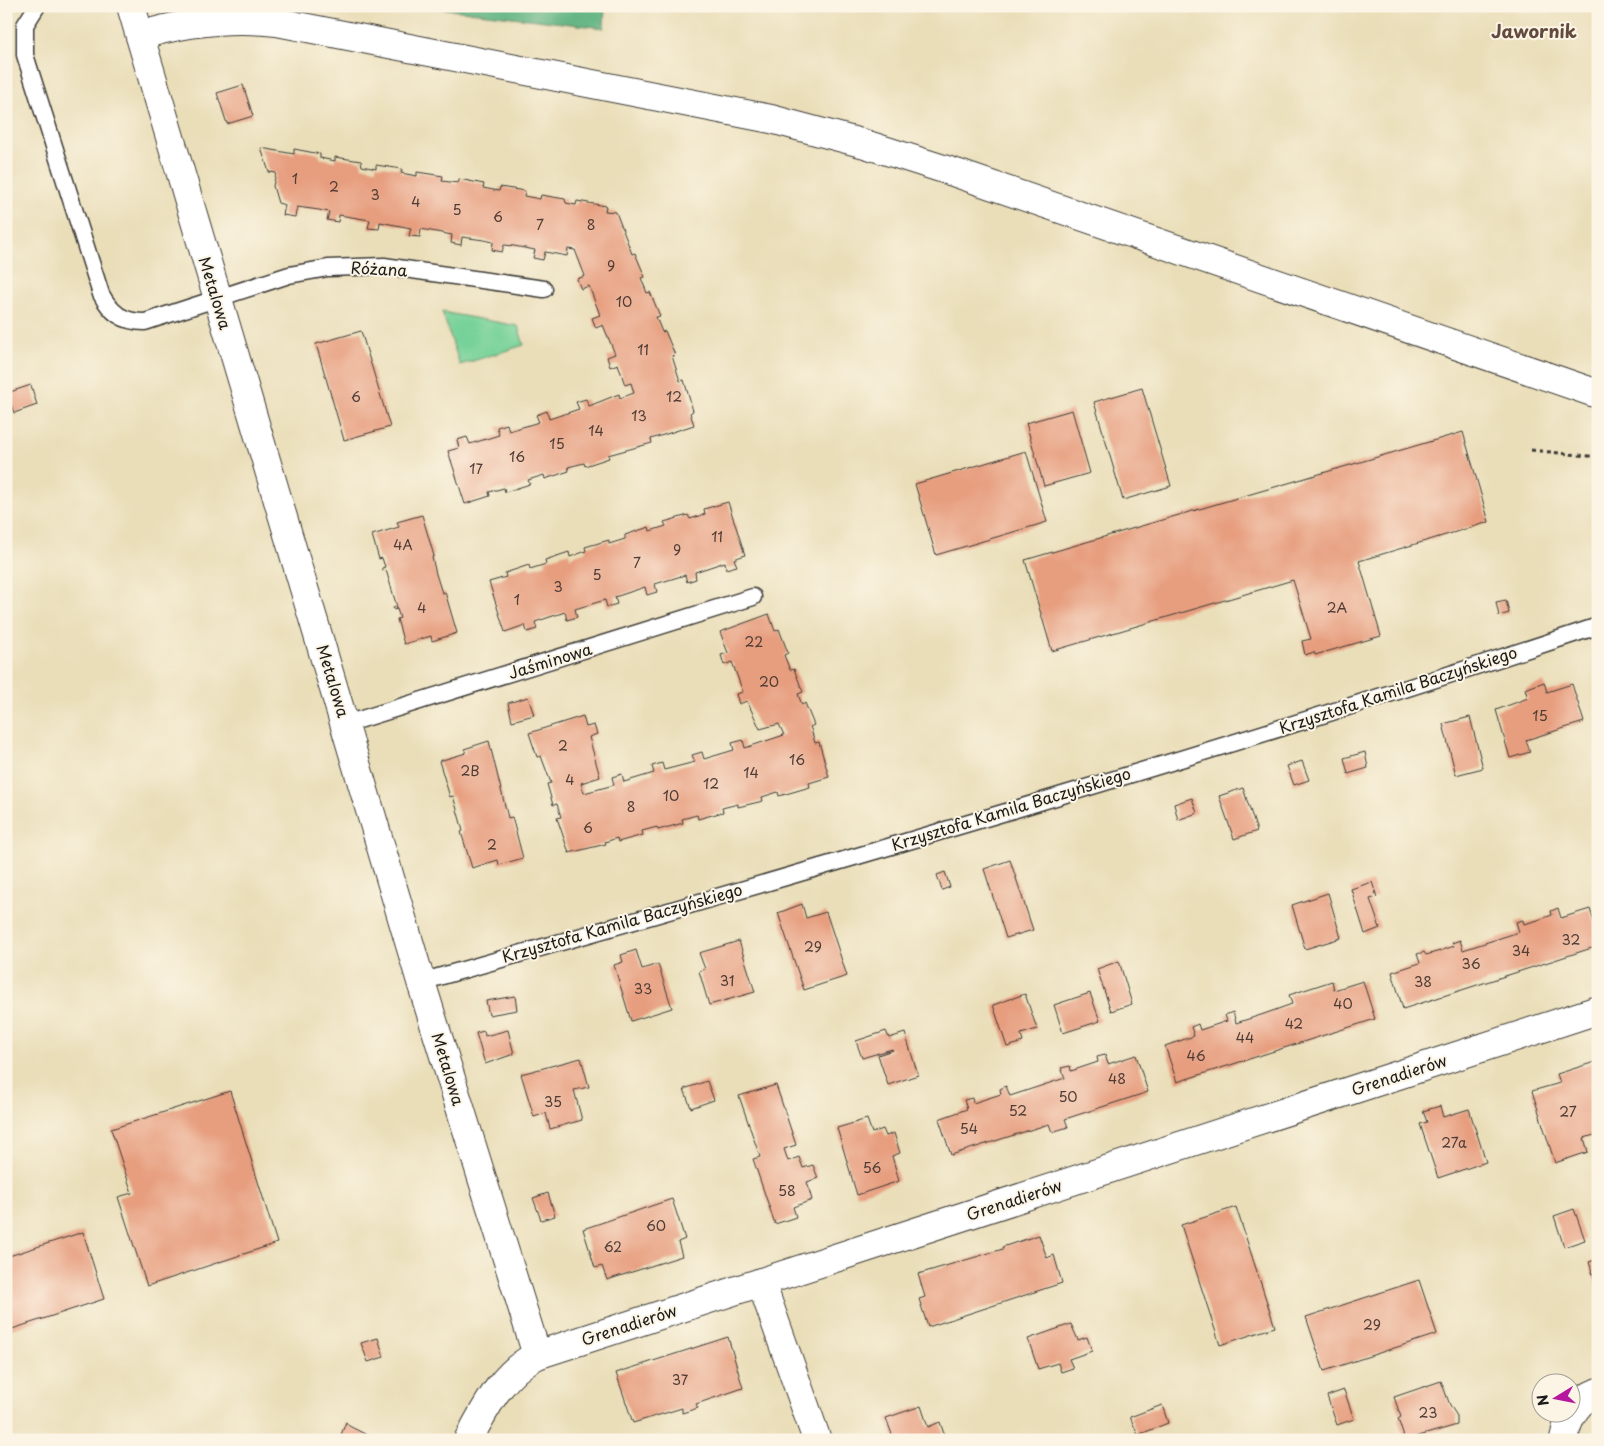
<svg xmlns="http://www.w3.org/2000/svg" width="1604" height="1446" font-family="'Playpen Sans',sans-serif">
<rect width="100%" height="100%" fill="#fcf5e5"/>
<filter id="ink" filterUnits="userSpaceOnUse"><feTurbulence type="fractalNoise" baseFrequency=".02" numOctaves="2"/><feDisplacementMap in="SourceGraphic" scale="10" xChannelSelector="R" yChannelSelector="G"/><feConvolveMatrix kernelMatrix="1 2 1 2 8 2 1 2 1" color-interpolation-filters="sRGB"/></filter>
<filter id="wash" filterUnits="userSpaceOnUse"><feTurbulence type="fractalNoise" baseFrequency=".0096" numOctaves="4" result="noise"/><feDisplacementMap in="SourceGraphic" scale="20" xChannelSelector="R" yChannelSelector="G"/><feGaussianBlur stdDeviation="1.12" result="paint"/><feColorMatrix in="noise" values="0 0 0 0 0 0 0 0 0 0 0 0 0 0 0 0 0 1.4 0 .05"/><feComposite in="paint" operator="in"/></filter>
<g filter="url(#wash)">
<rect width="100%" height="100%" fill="#eadeb9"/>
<!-- green -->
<path fill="#77d299" stroke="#4a775a" d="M442,312L518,326L524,345L460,365Z"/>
<!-- forest -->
<path fill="#61b481" stroke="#3e684e" d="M419,6H605L604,28Z"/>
<g id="blocks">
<!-- building -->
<g fill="#e79e7f">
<path d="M243,85L253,116L227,124L217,93Z"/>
<path d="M261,148L294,154V149L320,154V158L335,161V157L361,161L362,166L376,169V165L402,169L401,173L417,176V172L443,176L442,181L458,183L459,179L484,184L483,188L499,191L500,187L525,191L524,196L540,199L541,195L565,199L566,203L576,205L577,201L606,206L605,211L616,212L632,254L635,253L645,277L641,278L647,293L650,292L660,316L656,317L662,332L665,331L675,355L672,356L680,381L684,380L693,411L690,413L694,425L651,439L652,443L608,455L609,458L585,466L584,463L568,467L569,471L545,479L544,475L528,480L530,484L505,492L504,488L489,492L490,496L465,504L448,451L459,448L457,440L467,437L470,444L499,435L497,427L507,424L509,431L539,422L536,415L547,411L549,419L579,409L576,402L586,399L589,406L619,394L620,398L634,393L631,383L625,385L618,364L610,367L607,357L615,354L603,325L596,328L592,318L600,315L589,286L581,289L577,279L585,276L575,250L568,249L567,256L545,252L543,260L533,258L535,250L514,246L504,245L502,252L492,250L493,242L484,240L462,237L461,245L451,243L452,235L421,229L420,237L409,236L411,228L380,222L379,229L368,228L370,220L339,215L338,222L327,220L329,212L319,210L297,207L295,217L283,215L285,205L278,203L273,186L276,173L269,172Z"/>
<path d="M361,331L390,427L344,440L316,344Z"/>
<path d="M31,385L37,405L14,413L7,393Z"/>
<path d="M1142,388L1171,486L1123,500L1094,402Z"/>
<path d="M1072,410L1090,473L1044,486L1026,423Z"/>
<path d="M1463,432L1489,522L1359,561L1381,636L1315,655L1314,652L1305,655L1302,641L1311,639L1293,580L1052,651L1025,560Z"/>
<path d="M1026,451L1047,522L936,555L915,484Z"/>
<path d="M728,502L745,555L734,559L737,566L726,569L725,562L695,572L696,579L687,582L685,575L655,584L657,592L647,595L645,587L615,597L617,604L607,607L605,600L575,609L577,617L567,620L565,612L535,622L537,629L527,632L525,625L505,632L489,582L506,577L505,573L529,565L530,569L546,564L545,560L569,552L570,557L586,551L585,547L609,540V544L625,539V535L649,527L650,531L666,526L664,522L688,515L690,519L705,514L704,509Z"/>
<path d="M422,515L434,556L432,557L436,574L442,593L445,592L457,633L432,641L431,636L404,644L397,619L400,618L397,609L394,610L393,608L397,607L386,570L383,571L382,568L385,567L382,558L379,559L372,535L399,527L397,522Z"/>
<path d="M1506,600L1509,613L1499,616L1496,602Z"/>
<path d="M769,614L775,631L779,629L788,653L784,655L790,670L794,669L803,692L798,694L802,705L805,703L814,725L810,727L811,729L815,743L819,742L829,777L809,783L810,787L779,796L778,792L762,797L763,801L738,807V804L722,808L723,812L698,819L697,815L682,819L683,823L658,830L657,827L642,831L643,835L618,842L617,838L605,842L606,844L569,853L557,818L561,817L557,804L553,805L547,784L551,783L541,756L537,757L529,733L583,716L586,727L594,725L597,734L589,737L600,777L581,783L584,793L614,785L612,777L622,774L624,782L654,773L652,766L662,763L664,770L695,762L692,755L702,752L704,759L734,750L732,743L743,740L745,748L784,735L779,724L760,729L747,701L739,704L736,694L743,692L732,662L724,665L721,655L728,653L720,632Z"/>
<path d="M1544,682L1547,692L1572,684L1584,722L1526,740L1530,752L1510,758L1496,710L1528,698L1525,689Z"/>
<path d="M528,697L534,715L512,721L508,703Z"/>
<path d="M1470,717L1483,768L1456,775L1443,724Z"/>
<path d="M489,741L508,818L512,817L523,858L499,865L498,860L472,868L461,832L463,831L458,813L453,796L450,797L439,761L466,753L464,749Z"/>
<path d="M1365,752L1368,768L1348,774L1344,758Z"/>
<path d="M1302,761L1309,780L1294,785L1287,766Z"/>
<path d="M1243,788L1257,831L1234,839L1219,796Z"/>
<path d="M1192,798L1197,813L1178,820L1174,804Z"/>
<path d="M1010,860L1033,930L1006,938L984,869Z"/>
<path d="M945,872L950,887L942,890L937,875Z"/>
<path d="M1372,882L1377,897L1370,899L1380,928L1365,934L1351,889Z"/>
<path d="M1328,893L1341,938L1305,949L1292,905Z"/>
<path d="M802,904L806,918L826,912L847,976L804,990L778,913Z"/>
<path d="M1558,908L1561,918L1590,909L1598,934V946L1403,1009L1392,972L1420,963L1417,954L1424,952L1426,955L1440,951L1454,946L1452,943L1460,940L1463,950L1519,932L1516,922L1523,920L1524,924L1538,920L1552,915L1551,911Z"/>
<path d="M739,941L755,992L709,1005L699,971L705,969L699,953Z"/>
<path d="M636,950L642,969L658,964L672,1008L631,1021L614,965L623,962L621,955Z"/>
<path d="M1119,961L1132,1004L1111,1011L1097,969Z"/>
<path d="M1332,981L1334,990L1363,981L1375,1019L1177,1082L1165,1046L1194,1036L1191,1027L1198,1024L1200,1030L1227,1021L1225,1015L1233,1012L1236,1023L1264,1014L1292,1004L1289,995Z"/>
<path d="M1090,993L1100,1021L1063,1033L1054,1005Z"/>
<path d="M1025,994L1037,1029L1021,1034L1023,1042L1007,1047L993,1005Z"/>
<path d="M515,996L517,1010L489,1015L486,1001Z"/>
<path d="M508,1030L514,1054L485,1064L476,1033L484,1031L485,1036Z"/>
<path d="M886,1031L889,1038L905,1033L918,1075L888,1085L878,1055L893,1050L892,1049L862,1058L856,1041Z"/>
<path d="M1105,1055L1108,1064L1136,1055L1148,1092L1065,1119L1068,1127L1052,1132L1049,1124L951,1155L939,1119L967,1109L964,1100L972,1098L973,1103L1001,1094L1000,1089L1006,1086L1010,1096L1065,1078L1061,1068L1070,1066L1071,1071L1098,1062L1097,1057Z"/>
<path d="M581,1058L589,1087L574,1090L582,1120L550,1129L546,1113L534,1117L521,1074Z"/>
<path d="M1598,1061V1134L1584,1138L1588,1152L1555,1163L1532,1091L1560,1083L1557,1074Z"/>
<path d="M707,1081L714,1100L691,1108L684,1089Z"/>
<path d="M776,1085L796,1145L784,1149L788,1161L799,1157L803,1168L813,1165L818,1178L807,1182L812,1200L793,1207L796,1217L775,1224L753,1159L760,1157L739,1096Z"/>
<path d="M230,1091L277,1243L147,1286L118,1197L132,1193L111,1129Z"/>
<path d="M1440,1106L1443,1117L1469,1109L1486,1162L1438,1178L1420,1124L1427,1122L1423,1111Z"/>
<path d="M867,1119L872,1133L883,1129L886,1136L894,1133L900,1153L892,1156L899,1181L857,1195L837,1128Z"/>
<path d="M548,1193L555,1216L541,1220L533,1198Z"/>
<path d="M672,1199L685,1239L678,1242L682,1256L607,1280L602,1266L595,1268L583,1229Z"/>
<path d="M1236,1207L1275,1327L1220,1345L1181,1225Z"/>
<path d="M1574,1209L1585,1240L1564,1247L1554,1216Z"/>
<path d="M83,1232L104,1299L6,1331V1257Z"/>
<path d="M1039,1235L1047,1258L1054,1255L1062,1283L928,1327L919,1299L925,1297L918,1274L1003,1249L1002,1247Z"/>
<path d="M1598,1259V1288H1597L1589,1262Z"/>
<path d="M1419,1280L1437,1334L1324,1371L1306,1317Z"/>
<path d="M1071,1324L1078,1340L1087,1337L1092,1351L1069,1359L1073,1368L1061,1372L1058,1363L1038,1369L1028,1339Z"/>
<path d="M728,1337L743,1388L696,1404L698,1408L682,1413V1408L633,1423L616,1373Z"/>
<path d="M378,1338L384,1357L368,1362L361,1343Z"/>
<path d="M1441,1381L1450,1405L1457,1416V1425L1405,1440L1398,1419L1401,1417L1394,1397Z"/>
<path d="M1344,1390L1354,1419L1337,1425L1327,1396Z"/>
<path d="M1162,1405L1168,1423L1138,1435L1130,1417Z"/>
<path d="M921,1406L928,1427L940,1422L946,1440H894L886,1418Z"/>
<path d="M346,1422L349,1426L377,1440H339Z"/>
</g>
</g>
</g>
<g filter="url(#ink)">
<use href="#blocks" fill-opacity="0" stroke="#3b3934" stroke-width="1"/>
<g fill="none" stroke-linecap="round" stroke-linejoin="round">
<defs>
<g id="service">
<path d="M37,6L25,25V55L101,294C111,313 123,322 145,322L289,275L328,268L384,266L544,289"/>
<path d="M346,724L753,597"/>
<path d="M421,982C815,870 1209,755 1598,626"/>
</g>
<g id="minor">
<path d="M131,6L421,982L537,1355"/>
<path d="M140,36C184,22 230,17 277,22L771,119L865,144L956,173L1598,394"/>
<path d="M761,1282L817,1440"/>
<path d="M468,1440C486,1407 502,1373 537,1355L1598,1010"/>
<path d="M1564,1440C1567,1418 1577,1400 1598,1392"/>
</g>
</defs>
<!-- service casing -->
<use href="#service" stroke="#3b3934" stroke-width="19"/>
<!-- minor casing -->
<use href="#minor" stroke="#3b3934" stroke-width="30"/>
<!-- path -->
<path stroke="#3b3934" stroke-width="3" stroke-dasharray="4 4" stroke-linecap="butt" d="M1531,450L1598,457"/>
<!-- service -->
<use href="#service" stroke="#fff" stroke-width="16"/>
<!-- minor -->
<use href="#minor" stroke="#fff" stroke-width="28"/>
</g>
</g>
<g text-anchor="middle" stroke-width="4" stroke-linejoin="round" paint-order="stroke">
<!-- number labels -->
<g font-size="14" fill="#4f3c35">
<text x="295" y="184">1</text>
<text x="334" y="192">2</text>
<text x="375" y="200">3</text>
<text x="416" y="207">4</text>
<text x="457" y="215">5</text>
<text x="498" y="222">6</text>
<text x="540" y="230">7</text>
<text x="591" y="230">8</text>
<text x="611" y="271">9</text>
<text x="624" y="307">10</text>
<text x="643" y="355">11</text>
<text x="356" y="402">6</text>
<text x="674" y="402">12</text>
<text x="639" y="421">13</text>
<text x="596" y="436">14</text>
<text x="557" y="449">15</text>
<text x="517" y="462">16</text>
<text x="476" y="474">17</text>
<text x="717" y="542">11</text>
<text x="403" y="550">4A</text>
<text x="677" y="555">9</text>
<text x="637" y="568">7</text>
<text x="597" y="580">5</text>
<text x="558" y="592">3</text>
<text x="517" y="605">1</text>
<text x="422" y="613">4</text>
<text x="1337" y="613">2A</text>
<text x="754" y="647">22</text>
<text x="769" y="687">20</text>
<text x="1540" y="721">15</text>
<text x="563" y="751">2</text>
<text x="797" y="765">16</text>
<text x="470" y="776">2B</text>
<text x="751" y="778">14</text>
<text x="570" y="785">4</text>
<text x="711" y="789">12</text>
<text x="671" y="801">10</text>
<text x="631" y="812">8</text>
<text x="588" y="833">6</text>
<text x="492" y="850">2</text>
<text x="1571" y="945">32</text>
<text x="813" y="952">29</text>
<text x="1521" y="956">34</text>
<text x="1471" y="969">36</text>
<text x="727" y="986">31</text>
<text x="1423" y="987">38</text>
<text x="643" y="994">33</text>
<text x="1343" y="1009">40</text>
<text x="1294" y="1029">42</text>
<text x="1245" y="1043">44</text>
<text x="1196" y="1061">46</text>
<text x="1117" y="1084">48</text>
<text x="1068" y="1102">50</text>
<text x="553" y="1107">35</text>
<text x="1018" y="1116">52</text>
<text x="1568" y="1117">27</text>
<text x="969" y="1134">54</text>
<text x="1454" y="1148">27a</text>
<text x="872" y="1173">56</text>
<text x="787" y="1196">58</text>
<text x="656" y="1231">60</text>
<text x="613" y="1252">62</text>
<text x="1372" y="1330">29</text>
<text x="680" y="1385">37</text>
<text x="1428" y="1418">23</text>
</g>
<!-- street labels -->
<g font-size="16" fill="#1c1c1c" stroke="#fcf5e5">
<text transform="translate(379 269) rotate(3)" y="6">Różana</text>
<text transform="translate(215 293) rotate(73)" y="6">Metalowa</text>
<text transform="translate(550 661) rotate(-17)" y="6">Jaśminowa</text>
<text transform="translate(333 681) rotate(73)" y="6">Metalowa</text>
<text transform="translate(1398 690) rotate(-18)" y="6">Krzysztofa Kamila Baczyńskiego</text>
<text transform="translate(1011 809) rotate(-17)" y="6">Krzysztofa Kamila Baczyńskiego</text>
<text transform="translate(622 923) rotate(-16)" y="6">Krzysztofa Kamila Baczyńskiego</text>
<text transform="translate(448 1069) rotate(73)" y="6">Metalowa</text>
<text transform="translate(1399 1075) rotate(-18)" y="6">Grenadierów</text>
<text transform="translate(1014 1200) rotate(-18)" y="6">Grenadierów</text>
<text transform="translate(629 1325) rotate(-18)" y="6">Grenadierów</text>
</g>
<!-- neighbourhood labels -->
<g font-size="18" font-weight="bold" fill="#634a3f" stroke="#fcf5e5">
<text x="1534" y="38">Jawornik</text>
</g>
</g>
<!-- margin -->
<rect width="1604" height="1446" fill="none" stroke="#fcf5e5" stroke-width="25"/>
<!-- north arrow -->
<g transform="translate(1556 1398) rotate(260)"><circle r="24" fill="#fcf5e5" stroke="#a29e95"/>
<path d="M0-4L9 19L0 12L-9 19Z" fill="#b5179e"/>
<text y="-8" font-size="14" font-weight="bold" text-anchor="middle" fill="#1c1c1c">N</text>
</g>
</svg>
